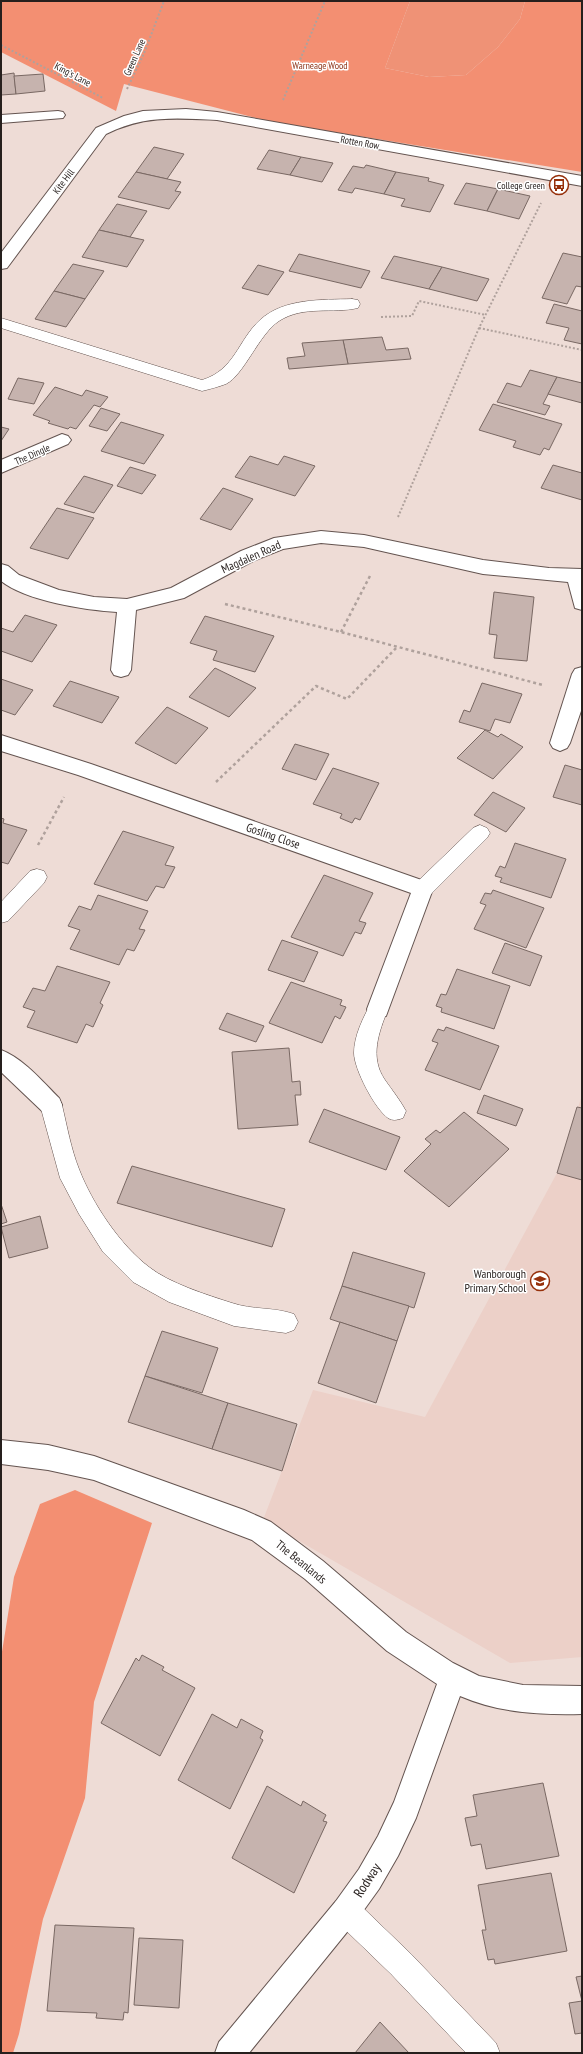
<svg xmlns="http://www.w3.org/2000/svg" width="583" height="2054" font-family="'PT Sans Narrow',sans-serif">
<rect width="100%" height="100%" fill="#eedcd6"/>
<!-- built -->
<path fill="#ecd0c8" d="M582,1095V1657L510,1663L263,1520L313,1390L425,1417L557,1173Z"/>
<!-- green -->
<path fill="#ef9276" d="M410,1H525L520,19L498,47L466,75L429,77L385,68Z"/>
<!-- forest -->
<g fill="#f38f72">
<path d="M1,1H410L385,68L429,77L466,75L498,47L520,19L525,1H582V172L272,122L124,84L116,111L1,52Z"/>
<path d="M75,1490L152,1523L94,1702L85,1798L43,1919L19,2034L13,2053H1V1658L14,1577L40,1504Z"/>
</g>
<!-- building -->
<g fill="#c6b3ae" stroke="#796863">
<path d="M14,73L16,94L1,95V75Z"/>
<path d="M43,74L45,91L16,94L14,76Z"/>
<path d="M154,147L184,154L167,179L136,172Z"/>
<path d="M269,150L301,157L290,175L257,169Z"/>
<path d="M301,157L333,163L322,182L290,175Z"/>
<path d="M366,165L396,172L384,194L355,188L352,193L338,190L353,166L364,168Z"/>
<path d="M136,172L181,182L175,191L181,192L169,209L118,197Z"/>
<path d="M396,172L429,178L428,181L444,185L430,212L401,206L405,199L384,194Z"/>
<path d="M466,183L498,189L487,211L454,204Z"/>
<path d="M498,189L530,196L519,219L487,211Z"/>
<path d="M117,204L147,211L130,237L99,230Z"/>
<path d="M99,230L130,237L144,240L127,267L82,257Z"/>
<path d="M563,253L582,257V287L576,286L567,304L542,298Z"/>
<path d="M299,254L370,271L361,288L289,271Z"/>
<path d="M394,256L442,267L429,289L381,278Z"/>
<path d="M73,264L104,271L85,299L54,291Z"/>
<path d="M258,265L284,272L268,295L242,288Z"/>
<path d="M442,267L489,279L477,301L429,289Z"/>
<path d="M54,291L85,299L66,327L35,319Z"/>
<path d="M554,304L582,311V344L564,340L569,328L546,323Z"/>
<path d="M382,337L386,350L408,348L411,359L348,364L343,340Z"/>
<path d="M343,340L348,364L289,369L287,358L305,356L302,343Z"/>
<path d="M530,370L557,377L543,404L550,406L545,415L497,402L507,383L521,387Z"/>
<path d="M557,377L582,383V403L548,394Z"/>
<path d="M18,378L44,383L34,404L8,399Z"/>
<path d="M55,387L82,396L86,390L108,397L100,407L94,405L76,429L70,427L68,429L48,423L50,421L33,415Z"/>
<path d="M493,404L562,424L549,450L544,448L540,455L513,447L516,441L479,430Z"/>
<path d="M101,408L120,414L107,431L89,426Z"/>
<path d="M121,422L164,435L144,464L101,451Z"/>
<path d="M1,427L9,429L1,441Z"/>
<path d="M250,456L278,465L284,456L315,466L295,496L235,477Z"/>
<path d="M553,465L582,473V500L541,488Z"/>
<path d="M130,467L156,475L142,494L117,486Z"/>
<path d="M84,476L113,485L94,513L64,504Z"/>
<path d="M223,488L253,499L231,530L200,519Z"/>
<path d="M57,508L94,518L68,559L30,548Z"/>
<path d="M494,592L534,597L527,661L494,658L497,635L489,634Z"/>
<path d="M25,615L57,625L32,662L1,651V628L13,632Z"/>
<path d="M205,616L274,636L255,672L213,660L217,651L190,643Z"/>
<path d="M215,668L256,688L229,717L189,697Z"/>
<path d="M1,679L33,690L15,715L1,710Z"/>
<path d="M70,681L119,697L102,723L53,706Z"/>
<path d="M482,683L522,694L510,723L495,719L490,731L459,722L464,710L470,712Z"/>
<path d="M167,707L208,728L176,764L135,743Z"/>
<path d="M485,730L498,737L501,734L523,747L493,779L457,758Z"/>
<path d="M295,744L329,754L316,780L282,769Z"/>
<path d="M565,765L582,770V805L553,797Z"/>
<path d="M333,768L379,783L360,820L355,818L352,823L340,818L342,814L313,804Z"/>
<path d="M493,792L525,808L506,832L474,815Z"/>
<path d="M1,818L4,819L3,823L27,830L8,864L1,862Z"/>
<path d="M123,831L174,847L165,865L175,867L164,888L156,886L147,901L94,884Z"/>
<path d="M515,843L566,859L551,898L500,882L502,878L495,876L500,866L505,868Z"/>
<path d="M324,875L373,893L359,921L366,923L361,934L355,932L343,956L291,937Z"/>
<path d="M493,890L544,908L526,948L474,929L486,905L480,903L485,893L491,894Z"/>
<path d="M98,895L148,911L139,929L145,930L134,951L127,949L119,965L70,949L80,930L68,926L79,906L91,910Z"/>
<path d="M282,940L318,952L304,982L268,970Z"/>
<path d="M505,943L542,956L530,986L492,973Z"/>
<path d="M57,966L110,982L100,1003L103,1005L93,1027L86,1024L77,1043L27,1027L35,1011L23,1007L33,988L45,991Z"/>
<path d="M457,969L510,986L494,1029L441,1012L442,1008L436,1006L441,994L446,995Z"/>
<path d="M291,982L342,1000L340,1005L346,1007L340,1019L335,1016L322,1043L269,1023Z"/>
<path d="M227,1013L264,1026L256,1042L219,1029Z"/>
<path d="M446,1027L499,1046L480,1090L425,1070L438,1043L432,1041L438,1029L444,1031Z"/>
<path d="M289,1048L292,1082L300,1081L301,1095H295L298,1125L238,1129L232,1052Z"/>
<path d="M484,1095L523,1109L516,1126L477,1113Z"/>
<path d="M577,1107L582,1108V1180L557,1173Z"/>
<path d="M324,1109L400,1137L386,1170L309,1142Z"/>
<path d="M464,1112L509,1149L449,1207L404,1171L431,1144L425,1139L436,1130L440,1133Z"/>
<path d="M132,1166L285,1209L272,1247L117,1203Z"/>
<path d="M1,1204L7,1222L1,1224Z"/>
<path d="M40,1216L48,1248L9,1258L1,1227Z"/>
<path d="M353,1252L425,1273L414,1308L342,1286Z"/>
<path d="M342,1286L409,1306L397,1341L330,1319Z"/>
<path d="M340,1322L397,1341L376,1403L318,1383Z"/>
<path d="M162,1331L218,1348L202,1393L145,1376Z"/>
<path d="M145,1376L228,1403L212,1449L128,1422Z"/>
<path d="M228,1403L297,1424L282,1471L212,1449Z"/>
<path d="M142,1655L164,1667L162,1670L195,1688L160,1756L101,1723L136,1658L139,1661Z"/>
<path d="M212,1714L237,1728L241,1719L263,1731L260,1738L263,1740L230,1809L178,1780Z"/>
<path d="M543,1783L559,1856L486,1869L481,1844L471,1846L465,1818L477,1816L473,1795Z"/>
<path d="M267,1786L301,1806L303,1801L326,1815L323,1821L327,1822L294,1893L232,1858Z"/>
<path d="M551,1873L567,1951L495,1964L494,1959L488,1960L482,1930H486L478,1885Z"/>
<path d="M55,1925L134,1928L128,2013L124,2012L123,2020L96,2018L97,2013L47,2011Z"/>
<path d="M139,1938L183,1940L179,2008L134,2005Z"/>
<path d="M582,1976V2033L575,2034L569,2003L582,2001L576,1977Z"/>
<path d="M380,2022L409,2053H355Z"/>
</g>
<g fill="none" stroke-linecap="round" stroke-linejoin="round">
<defs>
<g id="lane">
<path d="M352,299L358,300L360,304L358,308C332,314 304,305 279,321C259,334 244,375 226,384C218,387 210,389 202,391L1,328V318L202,380C235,370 238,340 260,320C284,298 322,300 352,299Z"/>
<path d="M480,825L487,828L490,833L487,838L430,895L423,897L416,895L413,889L416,883L473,828Z"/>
<path d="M37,869L44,871L47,877L44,883L8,921L1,923V902L30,871Z"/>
<path d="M378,1000L385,1003L388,1009C379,1032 369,1057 385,1080C392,1090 400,1100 406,1111L403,1118C397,1120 393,1121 388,1118C375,1109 354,1069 354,1053C354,1036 363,1018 371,1003Z"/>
<path d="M51,1096L59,1098L62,1105C67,1126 71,1149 79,1169C92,1203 120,1245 149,1267C169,1283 207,1295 232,1303C252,1310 274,1307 294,1314L298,1322L294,1330L286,1333L234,1326L169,1302L133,1282L103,1252L79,1214L60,1178L40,1105L43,1098Z"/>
<path d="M346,1897L356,1901L411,1954L496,2043L500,2053H466L391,1974L336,1921L332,1911L336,1901Z"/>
</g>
<g id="street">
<path d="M186,109L217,112L582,176V186L217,120C176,118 144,115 106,134L7,268L1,269V253L96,128L124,116L143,111Z"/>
<path d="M58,111L63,112L65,115L63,118L1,123V115Z"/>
<path d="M62,434L68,436L71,440L68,444L1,473V460Z"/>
<path d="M321,531L364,535L483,560L549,568L582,569V610L575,608L568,582L483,574L364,547L321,543L283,549L253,561L184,598L136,610L131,670L128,675L121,677L114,675L111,670L117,612C85,610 26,601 1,581V564L8,566L19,575L59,590L94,597L127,599L171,588L241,551L274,538Z"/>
<path d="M582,667V708L570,743L567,748L560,751L553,748L550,743L572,674L575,669Z"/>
<path d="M1,735L91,764L430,883L433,889L386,1016L378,1018L370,1016L367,1009L411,893L78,775L1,751Z"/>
<path d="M1,1050C24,1059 42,1081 59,1098L62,1105L59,1112L51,1115L43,1112L1,1072Z"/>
<path d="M1,1440L48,1445L94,1456L244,1510L271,1522L323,1561L406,1632L453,1663L479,1676L523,1685L582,1686V1714C540,1715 499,1713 460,1696L416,1818L398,1856L379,1889L356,1921L249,2053H215L219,2042L336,1901L359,1869L378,1836L394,1802L437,1684L387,1651L305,1579L252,1540L94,1480L48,1470L1,1464Z"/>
</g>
</defs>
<!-- lane casing -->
<use href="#lane" stroke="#645450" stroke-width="1"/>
<!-- street casing -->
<use href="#street" stroke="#645450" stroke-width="2"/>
<!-- path-far1 -->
<g stroke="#afa19c" stroke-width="2" stroke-dasharray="2 2" stroke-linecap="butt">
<path d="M1,45L103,98"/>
<path d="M127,89L145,51L164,1"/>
<path d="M283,100L325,1"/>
<path d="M381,317L412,316L419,301L486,315"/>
<path d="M479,328L582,350"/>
<path d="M398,517L479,328L541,203"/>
</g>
<!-- path -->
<g stroke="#afa19c" stroke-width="2.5" stroke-dasharray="3 3" stroke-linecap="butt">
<path d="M225,604L341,632L543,685"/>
<path d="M341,632L371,574"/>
<path d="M216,782L316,686L347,699L398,646"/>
<path d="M38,845L64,797"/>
</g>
<!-- lane -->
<use href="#lane" fill="#fff" fill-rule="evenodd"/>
<!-- street -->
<use href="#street" fill="#fff" fill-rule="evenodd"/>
</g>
<!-- icons -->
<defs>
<symbol id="bus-ring" viewBox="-11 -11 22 22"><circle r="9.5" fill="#fff" stroke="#96300b" stroke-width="1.5"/><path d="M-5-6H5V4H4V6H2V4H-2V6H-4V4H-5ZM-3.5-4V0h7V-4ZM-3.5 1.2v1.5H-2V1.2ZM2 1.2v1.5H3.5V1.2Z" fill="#96300b"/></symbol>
<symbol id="school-ring" viewBox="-11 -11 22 22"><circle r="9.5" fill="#fff" stroke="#96300b" stroke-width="1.5"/><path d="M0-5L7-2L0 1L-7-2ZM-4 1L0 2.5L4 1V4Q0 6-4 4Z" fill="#96300b"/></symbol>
</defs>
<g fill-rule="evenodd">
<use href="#bus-ring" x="548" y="174" width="22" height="22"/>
<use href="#school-ring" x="529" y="1270" width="22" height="22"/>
</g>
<g text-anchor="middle" stroke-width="3" stroke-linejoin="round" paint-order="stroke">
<!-- far-street labels -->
<g font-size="10" fill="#261f1d" stroke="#fff">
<text transform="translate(134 57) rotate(-66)" y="4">Green Lane</text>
<text transform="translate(73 74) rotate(28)" y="4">King's Lane</text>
<text transform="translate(360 142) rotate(10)" y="4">Rotten Row</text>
<text transform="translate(63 181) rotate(-53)" y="4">Kite Hill</text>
<text transform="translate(32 454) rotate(-24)" y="4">The Dingle</text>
</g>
<!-- far-park labels -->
<g font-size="10" fill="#8f361a" stroke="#fff">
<text x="320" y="69">Warneage Wood</text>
</g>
<!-- far-poi labels -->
<g font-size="10" fill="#261f1d" stroke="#fff" text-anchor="end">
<text x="545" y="189">College Green</text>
</g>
<!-- street labels -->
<g font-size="12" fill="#261f1d" stroke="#fff">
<text transform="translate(251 557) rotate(-24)" y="4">Magdalen Road</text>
<text transform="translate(273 836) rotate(19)" y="4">Gosling Close</text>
<text transform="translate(301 1562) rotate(39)" y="4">The Beanlands</text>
</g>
<!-- poi labels -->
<g font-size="12" fill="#261f1d" stroke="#fff" text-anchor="end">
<text x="526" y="1278">Wanborough<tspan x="526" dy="14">Primary School</tspan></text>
</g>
<!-- near-street labels -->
<g font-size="14" fill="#261f1d" stroke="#fff">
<text transform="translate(367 1880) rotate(-57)" y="5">Rodway</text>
</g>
</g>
<!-- border -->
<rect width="583" height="2054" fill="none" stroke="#261f1d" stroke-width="4"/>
</svg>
